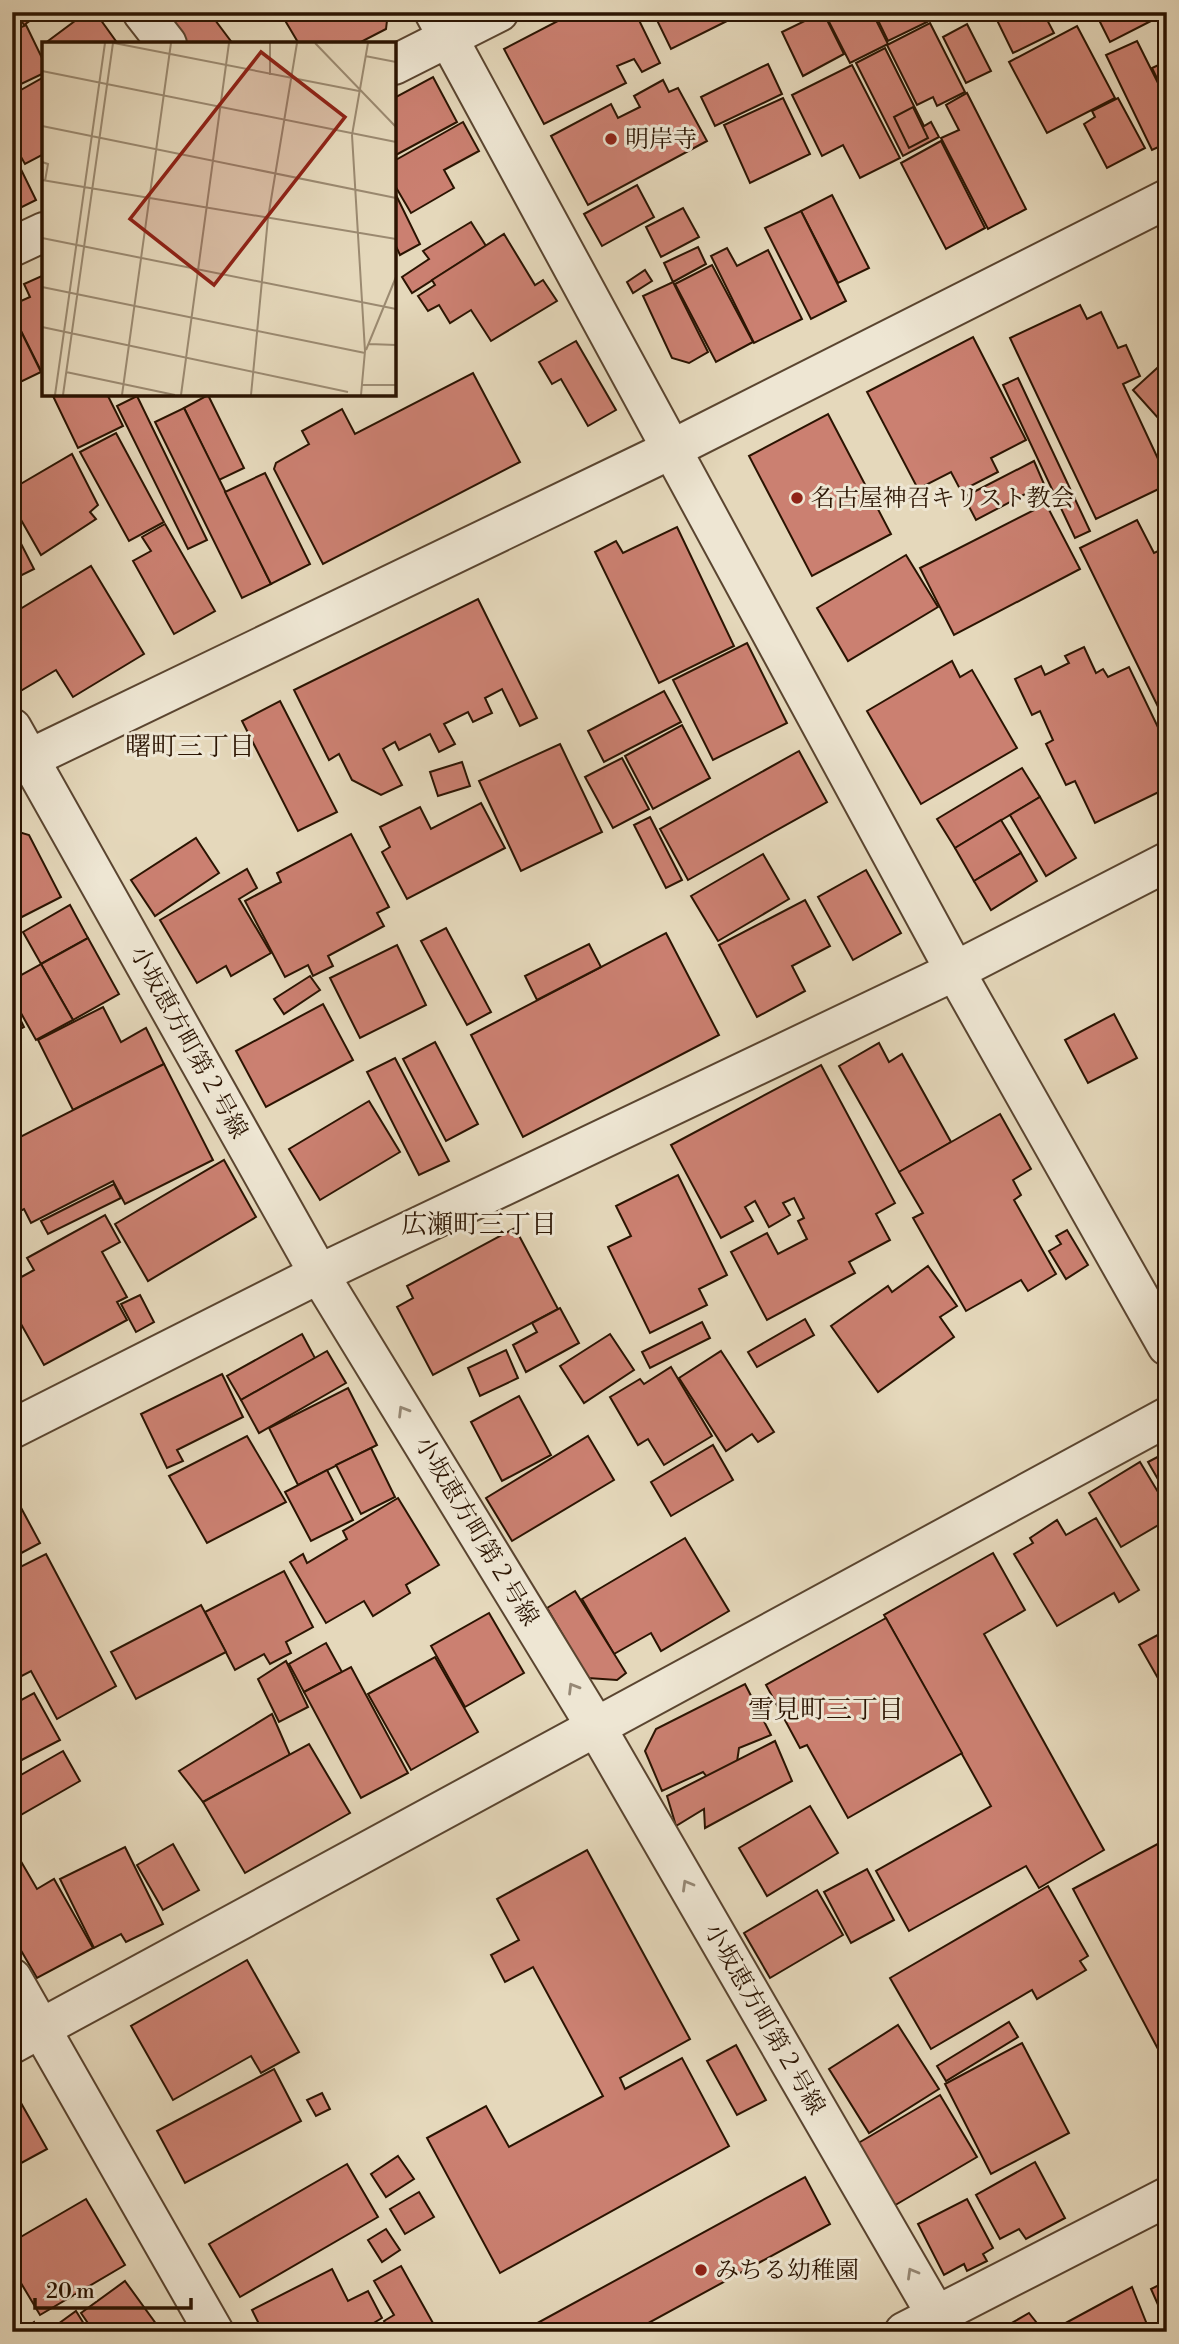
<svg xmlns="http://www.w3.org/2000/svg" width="1179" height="2344" font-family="'Libre Bodoni','Noto Serif JP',serif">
<rect width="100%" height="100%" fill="#e5d8bb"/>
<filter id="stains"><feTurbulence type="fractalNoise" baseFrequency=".00286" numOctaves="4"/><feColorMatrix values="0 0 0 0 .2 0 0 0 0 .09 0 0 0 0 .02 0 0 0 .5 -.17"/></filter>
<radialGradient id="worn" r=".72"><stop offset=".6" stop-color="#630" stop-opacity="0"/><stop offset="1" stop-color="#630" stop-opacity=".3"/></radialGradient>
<!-- building -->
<g fill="#cb8071" stroke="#2b1402" stroke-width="2">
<path d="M16,12H42L24,25Z"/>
<path d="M87,12H95L118,44H44Z"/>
<path d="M185,12H209L233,44H178L164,26Z"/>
<path d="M280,12H388L386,29L357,44H299Z"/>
<path d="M575,12H635L660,63L642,72L634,59L617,66L626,83L544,124L504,49Z"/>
<path d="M653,12H727L731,19L671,49Z"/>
<path d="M823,12L844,54L803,76L782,32Z"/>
<path d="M824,12H872L888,44L850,63Z"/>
<path d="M874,12H922L927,22L888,41Z"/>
<path d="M993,12H1043L1054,33L1013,53Z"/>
<path d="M1095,12H1149L1153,20L1110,42Z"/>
<path d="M930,23L965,92L937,106L933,97L917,105L887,45Z"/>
<path d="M967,24L991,71L966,83L943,37Z"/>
<path d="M26,25L44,62V73L17,86L12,76V31Z"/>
<path d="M1077,26L1115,98L1047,133L1009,62Z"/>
<path d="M1137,41L1167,101V143L1152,150L1106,55Z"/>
<path d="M885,48L924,126L931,122L939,137L903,156L856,63Z"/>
<path d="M1167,61V99L1152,68Z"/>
<path d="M768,64L782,94L715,126L701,97Z"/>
<path d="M852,65L900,158L860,178L843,145L822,156L792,95Z"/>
<path d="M44,77V154L25,164L12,141V95Z"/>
<path d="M433,77L457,122L394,156V98Z"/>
<path d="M663,80L669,92L678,88L707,141L588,205L551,136L611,104L618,118L640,107L634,96Z"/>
<path d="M967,93L1026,209L988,229L941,138L959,130L946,105Z"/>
<path d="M783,98L810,154L750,183L724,125Z"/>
<path d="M1118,98L1145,148L1107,168L1084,124L1095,117L1092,111Z"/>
<path d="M913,107L928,138L909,148L894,117Z"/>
<path d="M463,122L479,151L444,170L454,188L411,213L394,184V161Z"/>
<path d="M941,141L985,228L946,249L901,163Z"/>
<path d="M12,151L36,200L12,212Z"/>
<path d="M637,185L654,217L602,246L584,214Z"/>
<path d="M394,191L420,244L400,255L394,242Z"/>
<path d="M832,195L869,268L838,283L801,211Z"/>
<path d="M683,208L699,237L661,257L646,227Z"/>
<path d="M801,211L846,301L811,319L765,228Z"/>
<path d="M471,222L486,246L412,293L402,277L429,259L423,251Z"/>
<path d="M504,234L535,285L543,280L557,301L491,341L471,310L450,323L439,305L428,311L418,296L435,285L432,280Z"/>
<path d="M698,247L706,264L673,282L664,263Z"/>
<path d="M727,248L737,266L768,250L802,319L754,343L711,256Z"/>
<path d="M712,265L753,342L716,362L675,284Z"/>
<path d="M645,270L652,281L633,293L627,282Z"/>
<path d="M44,275V377L12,313V305L30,297L24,284Z"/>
<path d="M673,282L708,352L689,363L672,358L643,296Z"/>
<path d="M1080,305L1087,319L1101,312L1118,348L1126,345L1140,376L1123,384L1167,478V485L1096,519L1010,338Z"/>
<path d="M12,313L41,372L12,386Z"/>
<path d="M973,337L1026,440L991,458L998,472L961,491L951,472L918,489L867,392Z"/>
<path d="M576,341L616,410L588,426L561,379L552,384L539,362Z"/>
<path d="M1167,359V428L1133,390Z"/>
<path d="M473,373L520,462L323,564L274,469L276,463L309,444L302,431L342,409L355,434Z"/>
<path d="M1018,378L1090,531L1075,538L1003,385Z"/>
<path d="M52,394H107L123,426L78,448Z"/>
<path d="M208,395L244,468L219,480L184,408Z"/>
<path d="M137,396L207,540L188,549L117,406Z"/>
<path d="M184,408L271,584L242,598L155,422Z"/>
<path d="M828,414L891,534L812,576L749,456Z"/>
<path d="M116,433L164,522L129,541L80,452Z"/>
<path d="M72,454L98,505L90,512L96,519L41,555L12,504V489Z"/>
<path d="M1034,461L1044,484L976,520L964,497Z"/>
<path d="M265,473L310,564L271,584L225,492Z"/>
<path d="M1046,504L1080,569L954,635L920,568Z"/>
<path d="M1137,520L1154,553L1167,547V725L1080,548Z"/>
<path d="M165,524L215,611L174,634L133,561L151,551L142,537Z"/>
<path d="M12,526L34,569L12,580Z"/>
<path d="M677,527L734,646L659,683L595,552L616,541L623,553Z"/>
<path d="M906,555L938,607L848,661L817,608Z"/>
<path d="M91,566L144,654L73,697L56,670L12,696V614Z"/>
<path d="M478,599L537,718L520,726L502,689L485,698L492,713L473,722L468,712L444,724L455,744L439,752L430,734L399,750L395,742L383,749L402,785L381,795L352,780L339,754L329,760L294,690Z"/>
<path d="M747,643L787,723L713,760L673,680Z"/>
<path d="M1084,647L1096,673L1103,669L1108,677L1129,667L1167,746V788L1095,823L1075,781L1066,785L1046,744L1053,740L1040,711L1032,715L1015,679L1041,666L1045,675L1069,663L1065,656Z"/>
<path d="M952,661L960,677L972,670L1017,748L921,804L867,711Z"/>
<path d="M664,691L681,722L604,762L588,731Z"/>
<path d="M280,701L337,812L298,831L242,721Z"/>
<path d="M682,725L710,778L653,809L625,756Z"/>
<path d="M560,744L602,832L521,871L479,781Z"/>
<path d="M799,751L827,802L688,880L660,829Z"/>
<path d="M622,758L649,809L613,828L585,777Z"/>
<path d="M462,762L470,786L438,796L430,772Z"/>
<path d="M1022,768L1040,797L955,848L937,819Z"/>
<path d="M1040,797L1076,858L1046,876L1010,815Z"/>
<path d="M481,803L505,848L407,899L382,852L390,847L380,827L420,807L431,829Z"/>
<path d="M650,817L682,880L666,888L634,825Z"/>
<path d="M1001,820L1021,853L974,881L955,848Z"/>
<path d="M12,830L29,835L61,897L12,922Z"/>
<path d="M351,834L389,907L377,913L384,926L328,956L333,966L313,976L308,965L285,977L245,901L281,882L277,873Z"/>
<path d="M196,838L219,873L155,916L131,880Z"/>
<path d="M1021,853L1037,881L991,910L974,881Z"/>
<path d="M763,854L789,899L718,941L691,896Z"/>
<path d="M247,869L257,888L239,899L271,953L231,976L226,966L197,983L160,920Z"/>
<path d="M866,870L901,933L853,960L818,897Z"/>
<path d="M805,900L830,946L792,966L805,991L757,1017L719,945Z"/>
<path d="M70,905L88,938L41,964L23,932Z"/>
<path d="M446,928L491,1012L467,1025L421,941Z"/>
<path d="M666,933L719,1035L523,1137L471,1035Z"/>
<path d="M88,938L119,994L73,1020L41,964Z"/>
<path d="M589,944L601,967L537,1000L525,976Z"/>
<path d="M397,945L426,1005L360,1038L330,978Z"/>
<path d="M41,964L73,1020L36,1040L12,997V980Z"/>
<path d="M310,976L320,990L284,1014L274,999Z"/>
<path d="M12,1003L24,1027L12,1033Z"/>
<path d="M323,1004L353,1060L266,1107L236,1051Z"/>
<path d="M103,1007L121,1042L146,1028L164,1064L73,1110L38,1040Z"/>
<path d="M1114,1014L1137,1058L1088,1083L1065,1040Z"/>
<path d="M435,1042L478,1124L446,1141L403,1059Z"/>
<path d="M879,1043L889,1062L902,1054L951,1142L899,1172L839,1066Z"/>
<path d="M395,1058L449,1161L419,1175L367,1072Z"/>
<path d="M164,1064L213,1160L125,1204L113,1181L31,1223L24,1209L12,1215V1141Z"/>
<path d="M821,1065L895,1203L876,1214L890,1240L849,1262L855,1273L767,1320L731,1252L767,1233L778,1254L807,1239L798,1221L804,1218L794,1198L783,1203L790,1215L769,1227L755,1201L745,1207L753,1221L721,1238L671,1145Z"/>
<path d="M369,1101L400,1152L320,1200L289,1149Z"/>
<path d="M1000,1114L1031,1169L1013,1180L1021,1195L1014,1200L1056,1274L1028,1291L1021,1280L966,1311L913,1218L923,1213L899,1172Z"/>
<path d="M224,1160L256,1217L148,1281L115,1224Z"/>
<path d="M678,1175L727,1275L699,1289L707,1305L650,1333L608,1247L631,1236L616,1206Z"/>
<path d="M114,1184L121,1198L48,1234L41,1221Z"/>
<path d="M105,1215L120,1242L102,1252L127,1297L117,1302L127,1320L44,1365L12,1308V1277L14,1281L34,1270L27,1258Z"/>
<path d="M515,1228L558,1309L433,1375L397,1307L413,1298L407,1286Z"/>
<path d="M1067,1230L1088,1265L1066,1279L1049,1251L1061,1244L1056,1236Z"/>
<path d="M928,1266L957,1306L940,1317L954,1337L878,1392L831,1326L888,1286L892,1292Z"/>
<path d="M140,1295L154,1322L136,1332L121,1304Z"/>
<path d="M560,1308L579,1343L526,1372L513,1345L537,1332L532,1323Z"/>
<path d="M805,1319L814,1335L757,1367L748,1352Z"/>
<path d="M702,1322L710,1338L650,1368L642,1352Z"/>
<path d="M302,1334L315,1358L241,1400L227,1376Z"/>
<path d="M610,1334L634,1370L584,1403L560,1366Z"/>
<path d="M506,1350L518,1378L480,1396L468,1368Z"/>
<path d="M327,1351L346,1383L259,1433L241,1400Z"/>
<path d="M721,1351L774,1432L758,1442L752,1434L726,1451L679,1378Z"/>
<path d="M671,1367L712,1436L664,1465L648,1439L638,1445L610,1397L640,1379L644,1384Z"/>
<path d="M222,1374L243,1417L177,1450L183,1461L167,1468L141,1414Z"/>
<path d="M348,1388L377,1445L298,1485L269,1428Z"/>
<path d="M519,1396L551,1455L502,1481L471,1422Z"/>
<path d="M247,1436L286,1502L207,1543L169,1476Z"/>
<path d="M588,1436L614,1480L512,1541L486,1498Z"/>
<path d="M713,1445L733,1480L671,1516L651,1482Z"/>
<path d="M371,1448L395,1497L361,1514L336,1465Z"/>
<path d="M1167,1452V1495L1148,1462Z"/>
<path d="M1140,1462L1167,1507V1520L1121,1547L1089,1493Z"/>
<path d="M327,1470L353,1520L311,1541L285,1492Z"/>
<path d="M12,1491L40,1543L12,1558Z"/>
<path d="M398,1498L439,1565L406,1585L410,1593L373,1616L364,1601L326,1623L290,1562L303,1554L307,1563L347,1539L343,1531Z"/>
<path d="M1096,1518L1139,1590L1119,1602L1114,1593L1057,1626L1014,1554L1033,1543L1030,1538L1057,1520L1066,1535Z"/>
<path d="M685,1538L729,1611L661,1651L651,1633L614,1654L582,1599Z"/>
<path d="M993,1553L1025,1610L984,1634L1104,1850L1039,1888L1026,1866L909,1931L876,1871L991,1806L884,1615Z"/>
<path d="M46,1554L116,1686L57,1719L31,1671L12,1681V1571Z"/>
<path d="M284,1571L313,1627L286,1642L291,1653L270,1664L264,1654L235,1670L205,1612Z"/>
<path d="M575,1591L626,1673L617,1680L588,1678L547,1608Z"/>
<path d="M201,1605L226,1652L136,1699L111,1652Z"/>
<path d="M489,1613L524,1673L465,1707L431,1646Z"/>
<path d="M886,1618L962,1753L848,1818L807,1745L800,1748L766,1685Z"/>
<path d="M1167,1630V1694L1139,1645Z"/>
<path d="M326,1643L342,1672L304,1692L289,1664Z"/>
<path d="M435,1657L478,1732L411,1770L368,1694Z"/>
<path d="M286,1661L308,1707L279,1722L258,1679Z"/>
<path d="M351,1667L408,1773L361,1798L304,1692Z"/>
<path d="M745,1684L771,1735L739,1748L737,1762L707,1777L703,1772L662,1791L645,1751L656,1729Z"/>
<path d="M34,1693L60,1740L12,1765V1726L20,1722L12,1705Z"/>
<path d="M272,1714L290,1755L203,1802L179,1771Z"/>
<path d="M775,1741L792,1781L705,1828L704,1809L676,1826L667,1796Z"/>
<path d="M309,1744L350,1813L245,1873L203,1802Z"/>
<path d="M63,1751L80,1781L12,1820V1780Z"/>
<path d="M810,1806L838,1853L767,1896L739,1848Z"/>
<path d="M1167,1839V2066L1073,1889Z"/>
<path d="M173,1844L199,1890L163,1910L137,1865Z"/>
<path d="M12,1846L37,1889L54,1879L93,1948L37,1978L12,1935Z"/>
<path d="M125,1847L163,1924L126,1942L121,1934L94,1948L60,1879Z"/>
<path d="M587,1850L690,2039L620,2078L625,2089L682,2058L729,2146L500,2273L427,2138L486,2106L509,2147L603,2096L533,1967L505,1982L491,1955L519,1940L497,1899Z"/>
<path d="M867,1869L894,1920L851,1943L824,1892Z"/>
<path d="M1048,1886L1088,1956L1080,1961L1086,1970L1037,1999L1032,1990L931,2049L890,1978Z"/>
<path d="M817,1890L843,1935L770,1978L744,1933Z"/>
<path d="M247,1960L299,2052L261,2073L251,2056L173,2100L131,2026Z"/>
<path d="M1009,2022L1018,2037L946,2081L937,2066Z"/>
<path d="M898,2025L939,2089L869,2133L829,2069Z"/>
<path d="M1022,2043L1069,2133L991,2174L945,2084Z"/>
<path d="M736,2045L766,2100L737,2115L707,2061Z"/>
<path d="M274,2069L301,2121L185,2183L157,2131Z"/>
<path d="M12,2087L47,2149L12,2168Z"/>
<path d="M322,2093L330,2109L316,2116L307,2100Z"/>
<path d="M940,2095L977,2157L892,2207L855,2145Z"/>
<path d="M398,2156L414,2179L386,2197L371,2174Z"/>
<path d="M1035,2162L1065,2218L1026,2239L1019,2229L1000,2239L976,2195Z"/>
<path d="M347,2164L378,2217L240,2297L209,2244Z"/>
<path d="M805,2177L830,2224L632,2332H521Z"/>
<path d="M419,2192L434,2217L405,2234L390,2209Z"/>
<path d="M86,2199L125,2265L40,2315L12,2268V2242Z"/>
<path d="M967,2199L993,2248L983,2254L987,2261L967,2271L964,2264L944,2275L918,2224Z"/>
<path d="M386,2229L400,2250L382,2262L368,2240Z"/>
<path d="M401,2266L438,2332H391L384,2321L394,2315L374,2281Z"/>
<path d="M332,2269L348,2301L368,2291L382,2318L372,2324L377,2332H263L252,2310Z"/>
<path d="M125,2281L162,2332H94L81,2313Z"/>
<path d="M1167,2281V2325L1151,2289Z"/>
<path d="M1132,2287L1150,2332H1049Z"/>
<path d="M76,2311L89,2332H47Z"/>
<path d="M1029,2313L1044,2332H1008L1010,2324Z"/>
<path d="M12,2316L21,2331L34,2322L37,2332H12Z"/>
</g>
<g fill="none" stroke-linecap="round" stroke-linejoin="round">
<defs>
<g id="minor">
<path d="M142,12L167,44"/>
<path d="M434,12L955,971L1167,1346"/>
<path d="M394,65L499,12"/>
<path d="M12,247L44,232"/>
<path d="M12,728L319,1274L596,1727L946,2332"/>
<path d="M12,1429L319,1274L955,971L1167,862"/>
<path d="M12,1978L214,2332"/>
<path d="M12,2044L1167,1417"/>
<path d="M904,2332L1167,2197"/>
</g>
<path id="tertiary" d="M12,767L670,450L1167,199"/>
</defs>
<!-- minor casing -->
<use href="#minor" stroke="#5a4530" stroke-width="42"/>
<!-- tertiary casing -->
<use href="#tertiary" stroke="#5a4530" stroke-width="42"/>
<!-- minor -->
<use href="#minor" stroke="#eee6d3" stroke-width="38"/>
<!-- tertiary -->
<use href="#tertiary" stroke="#eee6d3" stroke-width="38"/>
</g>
<!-- one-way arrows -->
<defs><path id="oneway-chevron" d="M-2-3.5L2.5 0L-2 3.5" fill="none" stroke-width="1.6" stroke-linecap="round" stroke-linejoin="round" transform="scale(1.75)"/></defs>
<g stroke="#968875">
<use href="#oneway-chevron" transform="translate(403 1411) rotate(-121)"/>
<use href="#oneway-chevron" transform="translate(573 1688) rotate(-121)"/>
<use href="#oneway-chevron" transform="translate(687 1885) rotate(-120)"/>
<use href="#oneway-chevron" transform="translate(912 2273) rotate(-120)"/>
</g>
<!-- markers -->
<g fill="#8f2418" stroke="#eee6d3" stroke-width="2.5">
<circle cx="611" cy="139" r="7"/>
<circle cx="797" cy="498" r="7"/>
<circle cx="701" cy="2270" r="7"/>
</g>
<g text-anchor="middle" stroke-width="6" stroke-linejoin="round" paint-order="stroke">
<!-- poi labels -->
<g font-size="24" fill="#2b1402" stroke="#eee6d3" text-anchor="start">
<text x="625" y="147">明岸寺</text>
<text x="811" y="506">名古屋神召キリスト教会</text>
<text x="715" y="2278">みちる幼稚園</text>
</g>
<!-- street labels -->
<g font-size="24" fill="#2b1402" stroke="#eee6d3">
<text transform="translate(189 1042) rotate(61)" y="8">小坂恵方町第２号線</text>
<text transform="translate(477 1531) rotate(59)" y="8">小坂恵方町第２号線</text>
<text transform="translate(765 2019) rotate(60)" y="8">小坂恵方町第２号線</text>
</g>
<!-- neighbourhood labels -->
<g font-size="26" fill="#2b1402" stroke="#eee6d3">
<text x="190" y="755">曙町三丁目</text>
<text x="479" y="1233">広瀬町三丁目</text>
<text x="826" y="1718">雪見町三丁目</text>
</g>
</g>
<!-- overview -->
<g transform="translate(42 42)">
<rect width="354" height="354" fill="#e5d8bb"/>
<path fill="none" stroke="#9b8a71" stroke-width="2" d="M72,1L317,49M228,1V33M273,1L354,85M323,14L354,20M0,29L354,100M0,84L354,156M0,120L6,122L3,139M0,138L354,197M0,196L354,267M0,245L323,311M0,285L306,350M327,302L354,303M324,308L354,235M24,330L133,353M320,343H354M13,353L63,1M21,353L71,1M80,353L129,1M139,353L187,1M209,353L226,176L255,1M319,353L323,309L310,93L326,1"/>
<path fill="#8f2418" fill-opacity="0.15" stroke="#8f2418" stroke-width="3.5" d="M219,10L303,75L172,243L88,177Z"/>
<rect width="354" height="354" fill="none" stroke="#2b1402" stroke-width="3.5"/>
</g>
<!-- margin -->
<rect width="1179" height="2344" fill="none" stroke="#e5d8bb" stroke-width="42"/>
<rect x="14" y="14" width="1151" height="2316" fill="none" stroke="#2b1402" stroke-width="3.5"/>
<rect x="21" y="21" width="1137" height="2302" fill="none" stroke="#2b1402" stroke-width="2"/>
<!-- scale -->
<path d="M35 2298v10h156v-10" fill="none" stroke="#2b1402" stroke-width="3.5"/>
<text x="46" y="2298" font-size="21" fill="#2b1402" stroke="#eee6d3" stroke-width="5" paint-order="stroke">20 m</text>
<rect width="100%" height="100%" filter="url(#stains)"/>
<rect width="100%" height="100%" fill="url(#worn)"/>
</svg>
